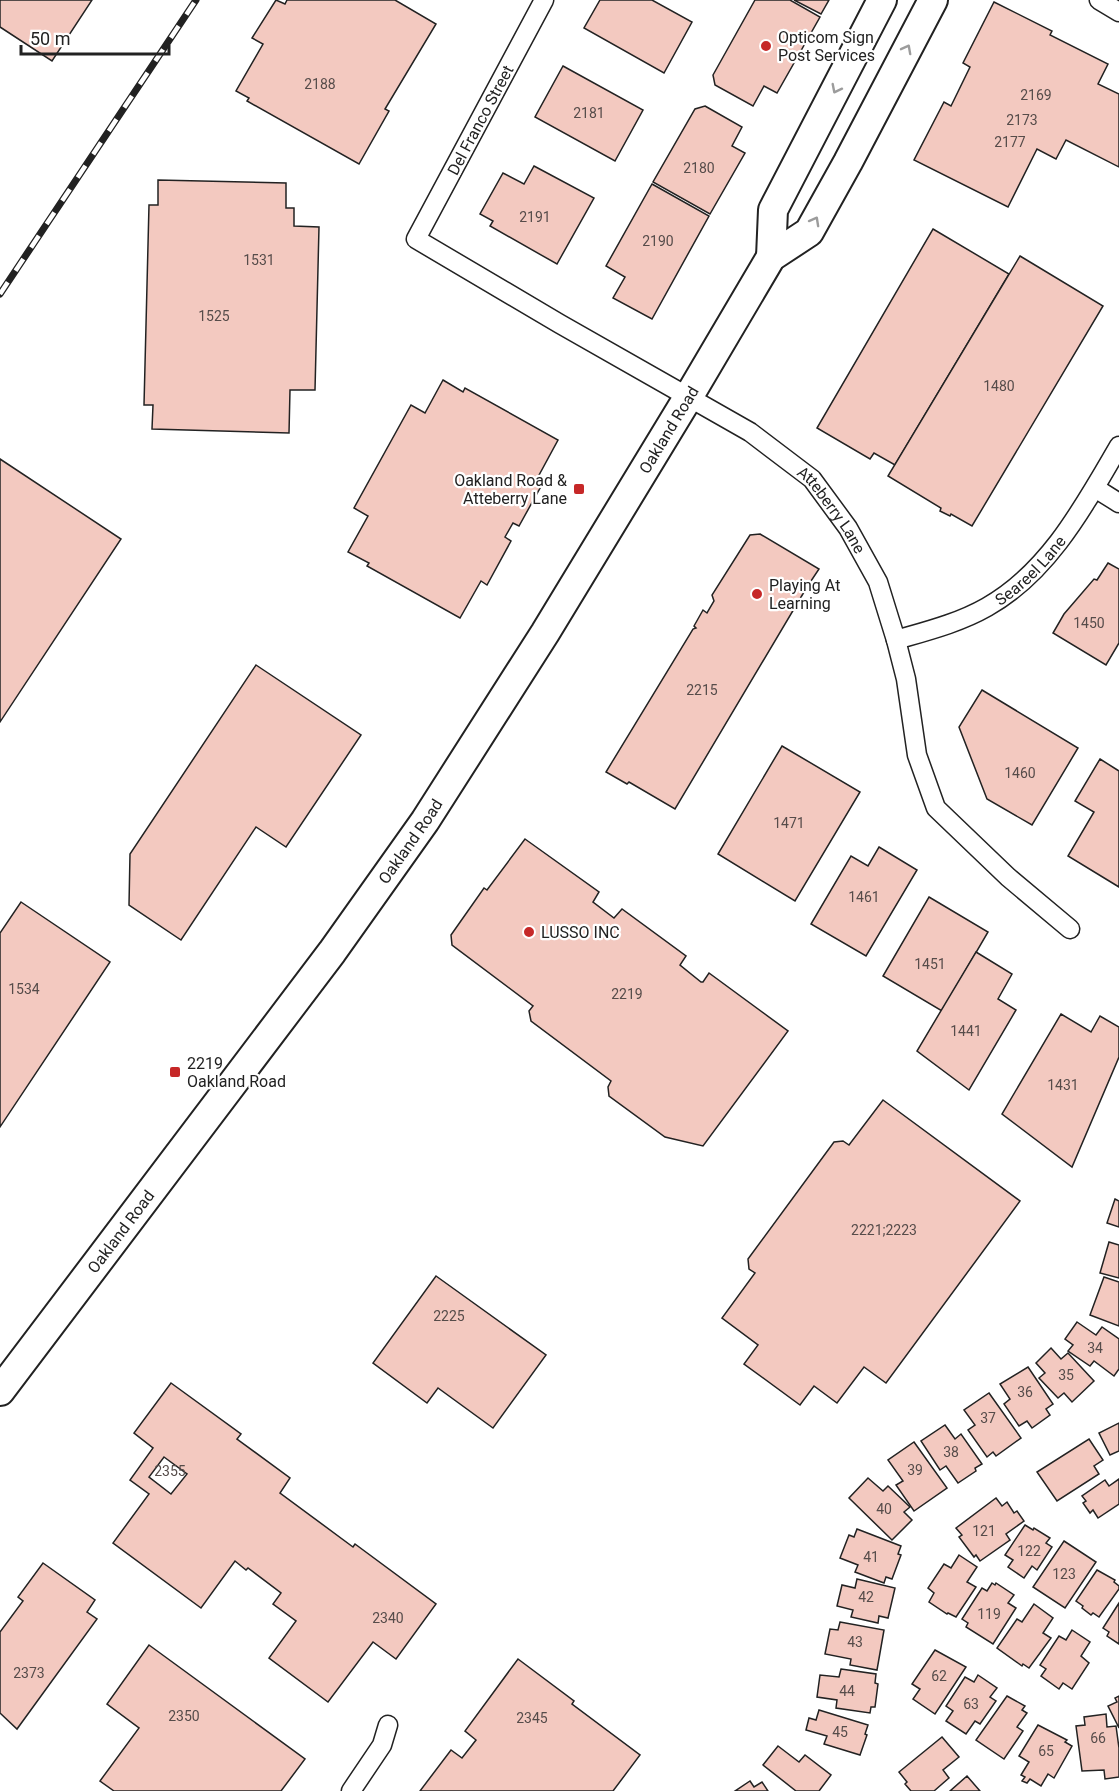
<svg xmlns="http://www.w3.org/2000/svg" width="1119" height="1791" font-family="Roboto,sans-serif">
<rect width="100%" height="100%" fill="#fff"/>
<!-- building -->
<g fill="#f3c9c0" stroke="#222" stroke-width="1.5" fill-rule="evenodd">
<path d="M0,0H92L52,61L0,27Z"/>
<path d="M276,0L285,4L287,0H395L436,24L385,109L389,111L359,164L247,101L249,98L236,91L263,44L252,38Z"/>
<path d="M600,0H652L692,22L664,73L584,28Z"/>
<path d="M755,0H790L820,17L777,93L764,86L753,106L715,85L713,75Z"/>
<path d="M794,0H829L821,14Z"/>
<path d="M994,2L1052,31L1050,35L1108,64L1098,84L1119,94V167L1066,140L1056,159L1037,149L1008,207L914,160L944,102L951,106L970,67L963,63Z"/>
<path d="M563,66L643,110L615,161L535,117Z"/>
<path d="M705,106L742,127L732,146L745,153L710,214L653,182L695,109Z"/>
<path d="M534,166L594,198L557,264L490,226L493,221L480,214L503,173L524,184Z"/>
<path d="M158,180L286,183V208H294V226L319,227L315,390H290L289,433L152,429L153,405H144L149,205H158Z"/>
<path d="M652,184L709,216L652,319L613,298L625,277L606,266Z"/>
<path d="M933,229L1009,274L895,465L874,453L870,459L817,428Z"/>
<path d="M1020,256L1103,306L972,526L951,514L950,516L940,511L941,508L888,476Z"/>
<path d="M443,380L463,392L465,388L558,440L538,477L544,481L519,526L513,523L505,537L511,541L487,585L481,581L460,618L367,566L369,563L348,552L368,516L354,508L411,405L425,413Z"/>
<path d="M0,459L121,539L0,722Z"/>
<path d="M760,534L819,569L807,587L675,809L629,782L627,784L606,772L693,629L696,628L694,626L703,610L707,613L714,601L712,595L750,535Z"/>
<path d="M1108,563L1119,569V643L1106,665L1053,633L1064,614L1094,579L1097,580Z"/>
<path d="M256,665L361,735L286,847L256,827L181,940L129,905L130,854Z"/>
<path d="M982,690L1078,748L1032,825L987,799L959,727Z"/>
<path d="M782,746L860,792L795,901L718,854Z"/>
<path d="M1100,759L1119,771V887L1068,856L1094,812L1075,801Z"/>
<path d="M525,839L599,892L593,902L614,918L622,909L686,956L680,965L701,982H703L709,973L788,1031L703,1146L665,1137L609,1096L608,1087L611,1081L531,1021L529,1011L533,1006L452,945L451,935L484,888L487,890Z"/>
<path d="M879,847L917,870L866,956L811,924L851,856L868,866Z"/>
<path d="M929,897L988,932L942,1011L883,976Z"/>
<path d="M21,902L110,962L0,1127V933Z"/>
<path d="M976,952L1012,974L998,999L1016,1010L969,1090L917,1051Z"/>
<path d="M1061,1014L1091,1032L1100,1016L1119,1027V1057L1072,1167L1002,1114Z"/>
<path d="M883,1100L1020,1201L886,1383L864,1367L837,1403L814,1386L800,1405L744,1364L758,1345L722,1318L755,1273L749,1269L748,1259L834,1142L843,1141L849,1145Z"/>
<path d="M1115,1199L1119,1201V1227L1107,1223Z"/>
<path d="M1109,1242L1119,1245V1278L1100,1273Z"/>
<path d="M436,1276L546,1355L493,1428L438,1388L427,1403L373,1363Z"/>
<path d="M1104,1277L1119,1282V1326L1090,1315Z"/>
<path d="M1077,1322L1096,1335L1102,1327L1119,1339V1369L1114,1376L1094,1361L1090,1366L1068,1351L1073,1345L1065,1339Z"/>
<path d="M1051,1348L1061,1359L1068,1353L1094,1381L1072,1402L1064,1393L1058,1398L1039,1378L1045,1373L1036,1363Z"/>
<path d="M1028,1367L1053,1404L1046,1409L1050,1415L1032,1428L1027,1421L1019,1426L1004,1404L1010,1399L1000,1384Z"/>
<path d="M171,1383L241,1434L237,1439L290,1478L280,1493L353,1547L355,1544L436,1604L396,1659L373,1642L328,1702L269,1658L296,1621L273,1604L281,1593L248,1568L246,1570L235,1561L201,1608L113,1543L149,1494L130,1480L153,1448L134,1433ZM164,1457L187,1474L171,1494L149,1477Z"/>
<path d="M989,1393L1021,1438L996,1456L993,1452L987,1457L968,1430L975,1425L964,1410Z"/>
<path d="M1119,1423V1451L1110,1455L1099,1433Z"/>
<path d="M945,1425L955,1439L961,1434L982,1464L975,1468L976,1471L958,1483L946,1466L940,1470L921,1441Z"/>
<path d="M1089,1439L1103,1460L1094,1466L1099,1474L1057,1501L1037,1472Z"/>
<path d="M914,1442L947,1488L914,1511L896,1485L903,1481L888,1460Z"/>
<path d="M868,1478L883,1491L888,1486L910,1507L904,1512L912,1520L892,1540L849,1498Z"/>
<path d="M1119,1479V1504L1098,1518L1093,1510L1090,1513L1083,1503L1086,1501L1082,1496L1105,1480L1109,1486Z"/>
<path d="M996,1498L1002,1506L1007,1502L1014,1513L1017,1511L1024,1521L1006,1534L1010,1540L980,1561L976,1555L974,1557L959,1537L962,1535L956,1528Z"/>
<path d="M1025,1525L1033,1530L1034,1528L1050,1538L1046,1543L1052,1547L1037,1570L1032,1566L1024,1578L1008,1567L1013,1560L1005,1555Z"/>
<path d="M857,1529L901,1546L898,1554L901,1555L892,1579L886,1577L884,1583L855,1572L858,1565L840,1558L849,1535L854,1537Z"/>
<path d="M1064,1541L1096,1562L1065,1608L1033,1587Z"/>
<path d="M959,1555L977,1567L967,1582L976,1587L956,1617L948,1613L947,1614L929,1602L934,1593L928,1588L944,1564L951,1568Z"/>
<path d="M43,1563L95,1600L87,1612L97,1619L17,1729L0,1713V1632L23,1601L18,1597Z"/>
<path d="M1097,1570L1115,1580L1114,1582L1119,1586V1589L1099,1617L1093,1613L1091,1615L1082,1608L1083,1606L1076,1601Z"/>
<path d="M857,1579L895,1588L888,1618L879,1616L878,1623L851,1617L853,1610L837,1606L842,1585L855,1588Z"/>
<path d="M992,1583L995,1585L996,1583L1014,1595L1008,1603L1016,1608L993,1644L966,1627L968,1623L962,1619L982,1588L987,1591Z"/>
<path d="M1119,1603V1644L1107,1636L1109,1632L1103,1628Z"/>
<path d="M1034,1604L1053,1618L1043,1633L1051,1638L1029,1668L1023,1664L1022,1666L997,1648L1017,1619L1022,1622Z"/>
<path d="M840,1622L884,1630L877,1670L850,1665L851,1659L825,1654L830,1629L838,1630Z"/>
<path d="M1072,1630L1090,1642L1081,1656L1089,1663L1072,1689L1063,1683L1059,1689L1041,1676L1046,1669L1040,1665L1059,1636L1066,1640Z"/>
<path d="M149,1645L305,1759L281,1791H114L100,1781L139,1728L107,1704Z"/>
<path d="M935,1650L966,1667L935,1714L913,1699L920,1689L912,1684Z"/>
<path d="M518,1659L574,1701L572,1704L640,1755L613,1791H420L451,1750L462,1758L476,1740L465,1731Z"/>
<path d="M841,1669L876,1674L875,1683L878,1684L875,1707H871L870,1713L836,1708L837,1700L817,1697L820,1675L839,1677Z"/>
<path d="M978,1675L997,1688L990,1697L996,1701L980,1724L975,1721L966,1734L946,1721L953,1711L946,1706L965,1677L974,1682Z"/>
<path d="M1007,1696L1025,1706L1022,1710L1027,1713L1017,1727L1023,1731L1004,1759L976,1740Z"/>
<path d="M1119,1696V1728L1108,1706L1117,1702L1115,1698Z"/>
<path d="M819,1710L868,1725L865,1734L867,1735L860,1755L824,1744L827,1736L806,1730L809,1718L816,1720Z"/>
<path d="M1106,1714L1107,1727L1116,1726L1119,1748V1777L1105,1779L1104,1770L1082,1771L1076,1726L1085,1725L1084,1717Z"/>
<path d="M1038,1725L1067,1740L1065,1742L1072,1746L1054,1778L1048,1774L1041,1786L1030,1779L1027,1783L1022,1781L1025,1777L1021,1775L1029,1762L1019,1756Z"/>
<path d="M942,1737L959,1757L943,1770L949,1778L934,1791H911L905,1784L907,1782L899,1772Z"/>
<path d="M778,1746L799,1762L805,1755L831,1775L819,1791H796L763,1765Z"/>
<path d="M967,1776L980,1791H950Z"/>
<path d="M750,1781L754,1787L762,1782L768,1791H735Z"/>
</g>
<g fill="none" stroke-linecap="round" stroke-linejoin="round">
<defs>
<g id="street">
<path id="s1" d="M544,0L416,239L560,324L750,432L812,479L848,528L878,582L896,640L906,679L917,755L936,808L1008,877L1070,929"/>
<path d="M1099,0L1119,12"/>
<path d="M1095,488L1119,503"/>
<path id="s2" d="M896,640C927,631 959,623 987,607C1049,572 1084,506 1119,446"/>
<path d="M351,1791L382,1745L388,1725"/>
</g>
<g id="primary">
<path d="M771,257L773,210L882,0"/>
<path id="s3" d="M0,1391L332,952L425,821L545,633L689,396L771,257L809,232L848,162L933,0"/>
</g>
</defs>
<!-- street casing -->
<use href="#street" stroke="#222" stroke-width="21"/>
<!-- primary casing -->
<use href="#primary" stroke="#222" stroke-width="32"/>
<!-- street -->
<use href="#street" stroke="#fff" stroke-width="18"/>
<!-- primary -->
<use href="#primary" stroke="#fff" stroke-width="28"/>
<defs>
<path id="rail" d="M0,294L196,0"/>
</defs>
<!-- rail casing -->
<use href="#rail" stroke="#222" stroke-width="7"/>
<!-- rail -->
<use href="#rail" stroke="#fff" stroke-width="4.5" stroke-dasharray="14" stroke-linecap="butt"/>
</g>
<!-- one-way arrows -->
<defs><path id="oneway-chevron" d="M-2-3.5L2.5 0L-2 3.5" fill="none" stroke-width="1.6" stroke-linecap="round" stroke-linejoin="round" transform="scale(1.5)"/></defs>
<g stroke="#9c9c9c">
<use href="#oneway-chevron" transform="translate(907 49) rotate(-62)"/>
<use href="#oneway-chevron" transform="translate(836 89) rotate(117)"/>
<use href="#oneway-chevron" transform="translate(815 221) rotate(-61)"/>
</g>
<!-- markers -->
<g fill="#c62828" stroke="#fff" stroke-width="2">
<circle cx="766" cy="46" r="6"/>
<rect x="573" y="483" width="12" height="12" rx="3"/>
<circle cx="757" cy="594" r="6"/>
<circle cx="529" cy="932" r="6"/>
<rect x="169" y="1066" width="12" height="12" rx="3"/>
</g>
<g text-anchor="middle" stroke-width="4.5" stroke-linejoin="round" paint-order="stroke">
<!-- number labels -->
<g font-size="14" fill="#564c4a">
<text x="320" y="89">2188</text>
<text x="1036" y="100">2169</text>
<text x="589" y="118">2181</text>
<text x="1022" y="125">2173</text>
<text x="1010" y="147">2177</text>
<text x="699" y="173">2180</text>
<text x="535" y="222">2191</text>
<text x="658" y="246">2190</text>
<text x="259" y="265">1531</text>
<text x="214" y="321">1525</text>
<text x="999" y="391">1480</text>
<text x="1089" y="628">1450</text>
<text x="702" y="695">2215</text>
<text x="1020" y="778">1460</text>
<text x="789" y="828">1471</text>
<text x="864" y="902">1461</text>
<text x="930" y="969">1451</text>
<text x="24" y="994">1534</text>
<text x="627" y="999">2219</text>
<text x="966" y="1036">1441</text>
<text x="1063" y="1090">1431</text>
<text x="884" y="1235">2221;2223</text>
<text x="449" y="1321">2225</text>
<text x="1095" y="1353">34</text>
<text x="1066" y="1380">35</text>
<text x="1025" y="1397">36</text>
<text x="988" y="1423">37</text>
<text x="951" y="1457">38</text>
<text x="915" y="1475">39</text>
<text x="170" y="1476">2355</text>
<text x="884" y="1514">40</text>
<text x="984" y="1536">121</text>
<text x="1029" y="1556">122</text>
<text x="871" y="1562">41</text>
<text x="1064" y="1579">123</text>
<text x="866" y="1602">42</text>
<text x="989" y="1619">119</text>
<text x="388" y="1623">2340</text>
<text x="855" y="1647">43</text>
<text x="29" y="1678">2373</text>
<text x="939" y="1681">62</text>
<text x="847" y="1696">44</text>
<text x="971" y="1709">63</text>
<text x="184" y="1721">2350</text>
<text x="532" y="1723">2345</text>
<text x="840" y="1737">45</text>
<text x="1098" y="1743">66</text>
<text x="1046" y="1756">65</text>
</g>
<!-- poi labels -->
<g font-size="16" fill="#222" stroke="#fff" text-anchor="start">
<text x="778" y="43">Opticom Sign<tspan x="778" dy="18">Post Services</tspan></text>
<text x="567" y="486" text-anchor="end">Oakland Road &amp;<tspan x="567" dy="18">Atteberry Lane</tspan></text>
<text x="769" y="591">Playing At<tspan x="769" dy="18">Learning</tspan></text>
<text x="541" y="938">LUSSO INC</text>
<text x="187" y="1069">2219<tspan x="187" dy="18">Oakland Road</tspan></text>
</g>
<!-- street labels -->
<g font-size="16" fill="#222" stroke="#fff">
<text transform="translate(480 120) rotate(-62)" y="6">Del Franco Street</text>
<text dy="6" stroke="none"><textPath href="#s3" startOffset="1172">Oakland Road</textPath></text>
<text dy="6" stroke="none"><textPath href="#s1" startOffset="771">Atteberry Lane</textPath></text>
<text dy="6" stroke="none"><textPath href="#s2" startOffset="154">Seareel Lane</textPath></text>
<text dy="6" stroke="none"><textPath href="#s3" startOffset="686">Oakland Road</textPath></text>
<text dy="6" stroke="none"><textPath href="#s3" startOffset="200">Oakland Road</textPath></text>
</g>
</g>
<!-- scale -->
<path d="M21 45v9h148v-9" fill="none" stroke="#222222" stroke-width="3"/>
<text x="30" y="45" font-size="18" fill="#222222" stroke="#ffffff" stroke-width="4.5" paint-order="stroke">50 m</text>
</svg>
